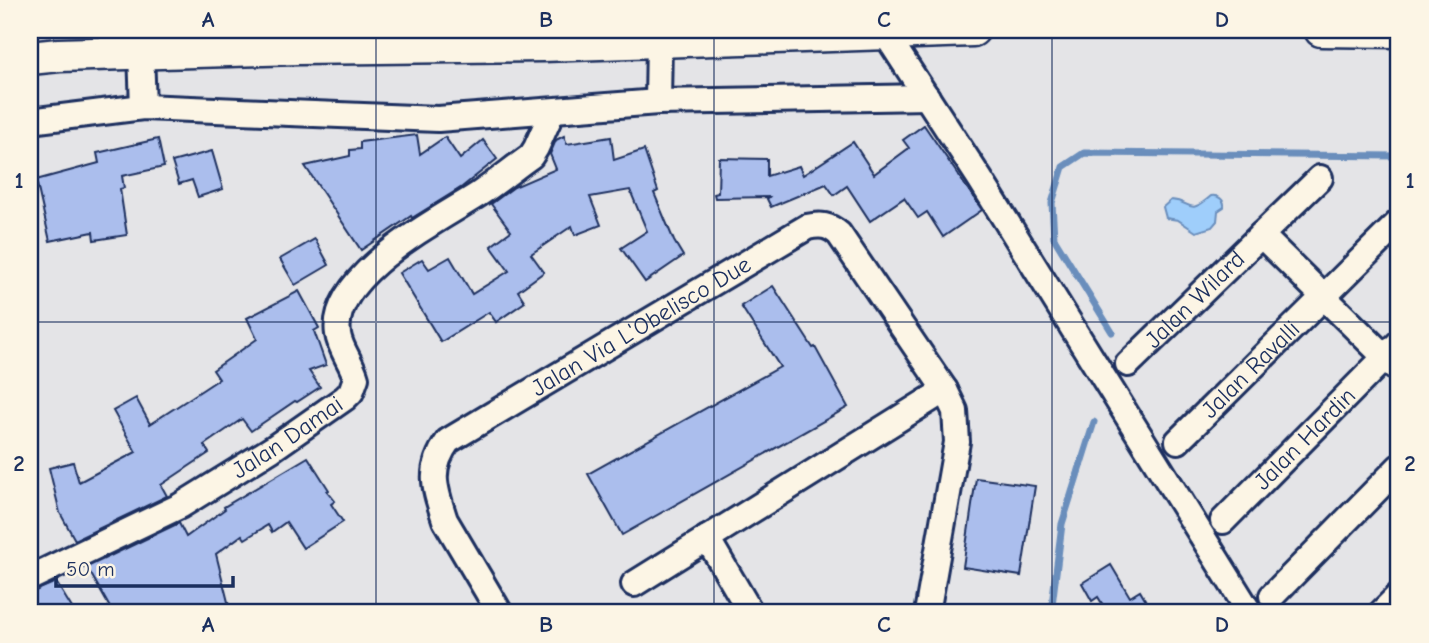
<svg xmlns="http://www.w3.org/2000/svg" width="1429" height="643" font-family="'Comic Neue',sans-serif">
<rect width="100%" height="100%" fill="#e4e4e7"/>
<filter id="ink" filterUnits="userSpaceOnUse"><feTurbulence type="fractalNoise" baseFrequency=".0143" numOctaves="2"/><feDisplacementMap in="SourceGraphic" scale="14" xChannelSelector="R" yChannelSelector="G"/><feConvolveMatrix kernelMatrix="1 2 1 2 8 2 1 2 1" color-interpolation-filters="sRGB"/></filter>
<g filter="url(#ink)">
<!-- water -->
<path fill="#9fcefb" stroke="#6a8ebc" stroke-width="2" d="M1211,196C1217,195 1225,199 1224,207L1218,211L1217,221L1212,227L1196,232L1178,220L1166,218L1163,207L1171,200C1192,201 1187,217 1211,196Z"/>
<g fill="none" stroke-linecap="round" stroke-linejoin="round">
<!-- stream -->
<g stroke="#6a8ebc" stroke-width="7">
<path d="M1112,332L1054,238L1052,203L1063,167L1084,153L1399,156"/>
<path d="M1051,613L1062,524L1094,422"/>
</g>
</g>
<!-- building -->
<g fill="#abbeed" stroke="#1b2f5e" stroke-width="2">
<path d="M924,125L982,210L943,237L927,212L918,218L904,198L870,221L847,186L834,195L826,184L771,207L767,199L769,197L715,198L714,194L718,193L719,158L767,159V176L799,166L803,175L853,142L874,174L909,148L903,140Z"/>
<path d="M417,135L420,154L445,137L460,159L483,140L497,159L462,187L412,218L411,216L361,250L305,166L350,156V150L360,149V142Z"/>
<path d="M564,136L567,144L611,137L614,160L644,150L658,191L654,193L674,241L683,256L645,282L621,248L647,231L630,190L590,197L601,225L575,235L572,226L531,254L544,272L518,291L525,302L496,322L489,312L441,342L399,273L422,259L429,269L450,257L472,294L509,271L491,246L511,231L491,204L514,187L556,169L550,154L556,140Z"/>
<path d="M158,139L164,167L122,176L124,188L120,189L127,235L94,240L93,232L50,241L36,180L99,163L97,153Z"/>
<path d="M212,151L223,189L198,197L192,180L179,184L172,162Z"/>
<path d="M315,239L329,265L295,285L280,259Z"/>
<path d="M773,286L813,348L815,347L848,407L622,535L588,474L780,367L741,306Z"/>
<path d="M299,291L319,328L314,331L326,365L309,371L320,387L297,402L295,401L251,431L242,419L204,445L209,453L161,485L167,496L75,540L60,513L49,468L73,462L79,482L136,452L113,411L136,398L150,424L181,404L219,379L213,370L257,339L247,318Z"/>
<path d="M308,457L329,490L327,491L335,501L331,504L343,522L303,548L286,522L272,532L268,525L245,539L242,535L216,554L230,610L217,613H113L87,567L179,523L186,537L225,509L224,507Z"/>
<path d="M976,478L1035,486L1021,576L963,567Z"/>
<path d="M1111,565L1130,597L1140,591L1153,613H1101L1106,610L1098,597L1092,601L1082,583Z"/>
<path d="M56,582L75,613H30V593Z"/>
</g>
<g fill="none" stroke-linecap="round" stroke-linejoin="round">
<defs>
<g id="minor">
<path d="M885,33L980,179L1250,613"/>
<path d="M141,53L143,107"/>
<path d="M658,102L659,41"/>
<path d="M30,121L143,107L438,119L658,102L927,97"/>
<path d="M1261,235L1399,371"/>
<path id="s1" d="M1128,364L1320,178"/>
<path id="s2" d="M1178,441L1399,222"/>
<path id="s3" d="M1223,521L1399,343"/>
<path d="M707,538L751,613"/>
<path id="s4" d="M30,578L180,506L272,449L345,398L351,392L356,378C352,363 340,349 338,334C329,275 439,220 479,194C497,182 514,168 531,156L536,148L552,112"/>
<path d="M634,584L945,390"/>
<path d="M1272,596L1399,467"/>
<path id="s5" d="M500,613L445,520C435,489 427,470 448,441L807,227C821,224 829,225 839,234L945,390L955,411L957,442L927,613"/>
<path d="M1381,613L1399,595"/>
</g>
<g id="major">
<path d="M1321,30L1399,31"/>
<path d="M30,58L59,55L298,48L543,45L973,30"/>
</g>
</defs>
<!-- minor casing -->
<use href="#minor" stroke="#1b2f5e" stroke-width="30"/>
<!-- major casing -->
<use href="#major" stroke="#1b2f5e" stroke-width="37"/>
<!-- minor -->
<use href="#minor" stroke="#fcf5e5" stroke-width="24"/>
<!-- major -->
<use href="#major" stroke="#fcf5e5" stroke-width="32"/>
</g>
</g>
<!-- grid -->
<path fill="none" stroke="#1b2f5e" stroke-width="2" stroke-opacity="0.55" d="M376,30V613M714,30V613M1052,30V613M30,322H1399"/>
<g text-anchor="middle" stroke-width="7" stroke-linejoin="round" paint-order="stroke">
<!-- street labels -->
<g font-size="24" fill="#1b2f5e" stroke="#fcf5e5">
<text dy="8" stroke="none"><textPath href="#s1" startOffset="93">Jalan Wilard</textPath></text>
<text dy="8" stroke="none"><textPath href="#s5" startOffset="416">Jalan Via L'Obelisco Due</textPath></text>
<text dy="8" stroke="none"><textPath href="#s2" startOffset="102">Jalan Ravalli</textPath></text>
<text dy="8" stroke="none"><textPath href="#s4" startOffset="294">Jalan Damai</textPath></text>
<text dy="8" stroke="none"><textPath href="#s3" startOffset="116">Jalan Hardin</textPath></text>
</g>
</g>
<!-- margin -->
<rect width="1429" height="643" fill="none" stroke="#fcf5e5" stroke-width="77"/>
<!-- scale -->
<path d="M56 576v10h177v-10" fill="none" stroke="#1b2f5e" stroke-width="3.5"/>
<text x="66" y="576" font-size="21" fill="#1b2f5e" stroke="#fcf5e5" stroke-width="5" paint-order="stroke">50 m</text>
<rect x="38" y="38" width="1352" height="566" fill="none" stroke="#1b2f5e" stroke-width="2.5"/>
<g font-size="23" text-anchor="middle" font-weight="bold" fill="#1b2f5e">
<text x="208" y="27">A</text>
<text x="546" y="27">B</text>
<text x="884" y="27">C</text>
<text x="1222" y="27">D</text>
<text x="19" y="188">1</text>
<text x="1410" y="188">1</text>
<text x="19" y="471">2</text>
<text x="1410" y="471">2</text>
<text x="208" y="632">A</text>
<text x="546" y="632">B</text>
<text x="884" y="632">C</text>
<text x="1222" y="632">D</text>
</g>
</svg>
